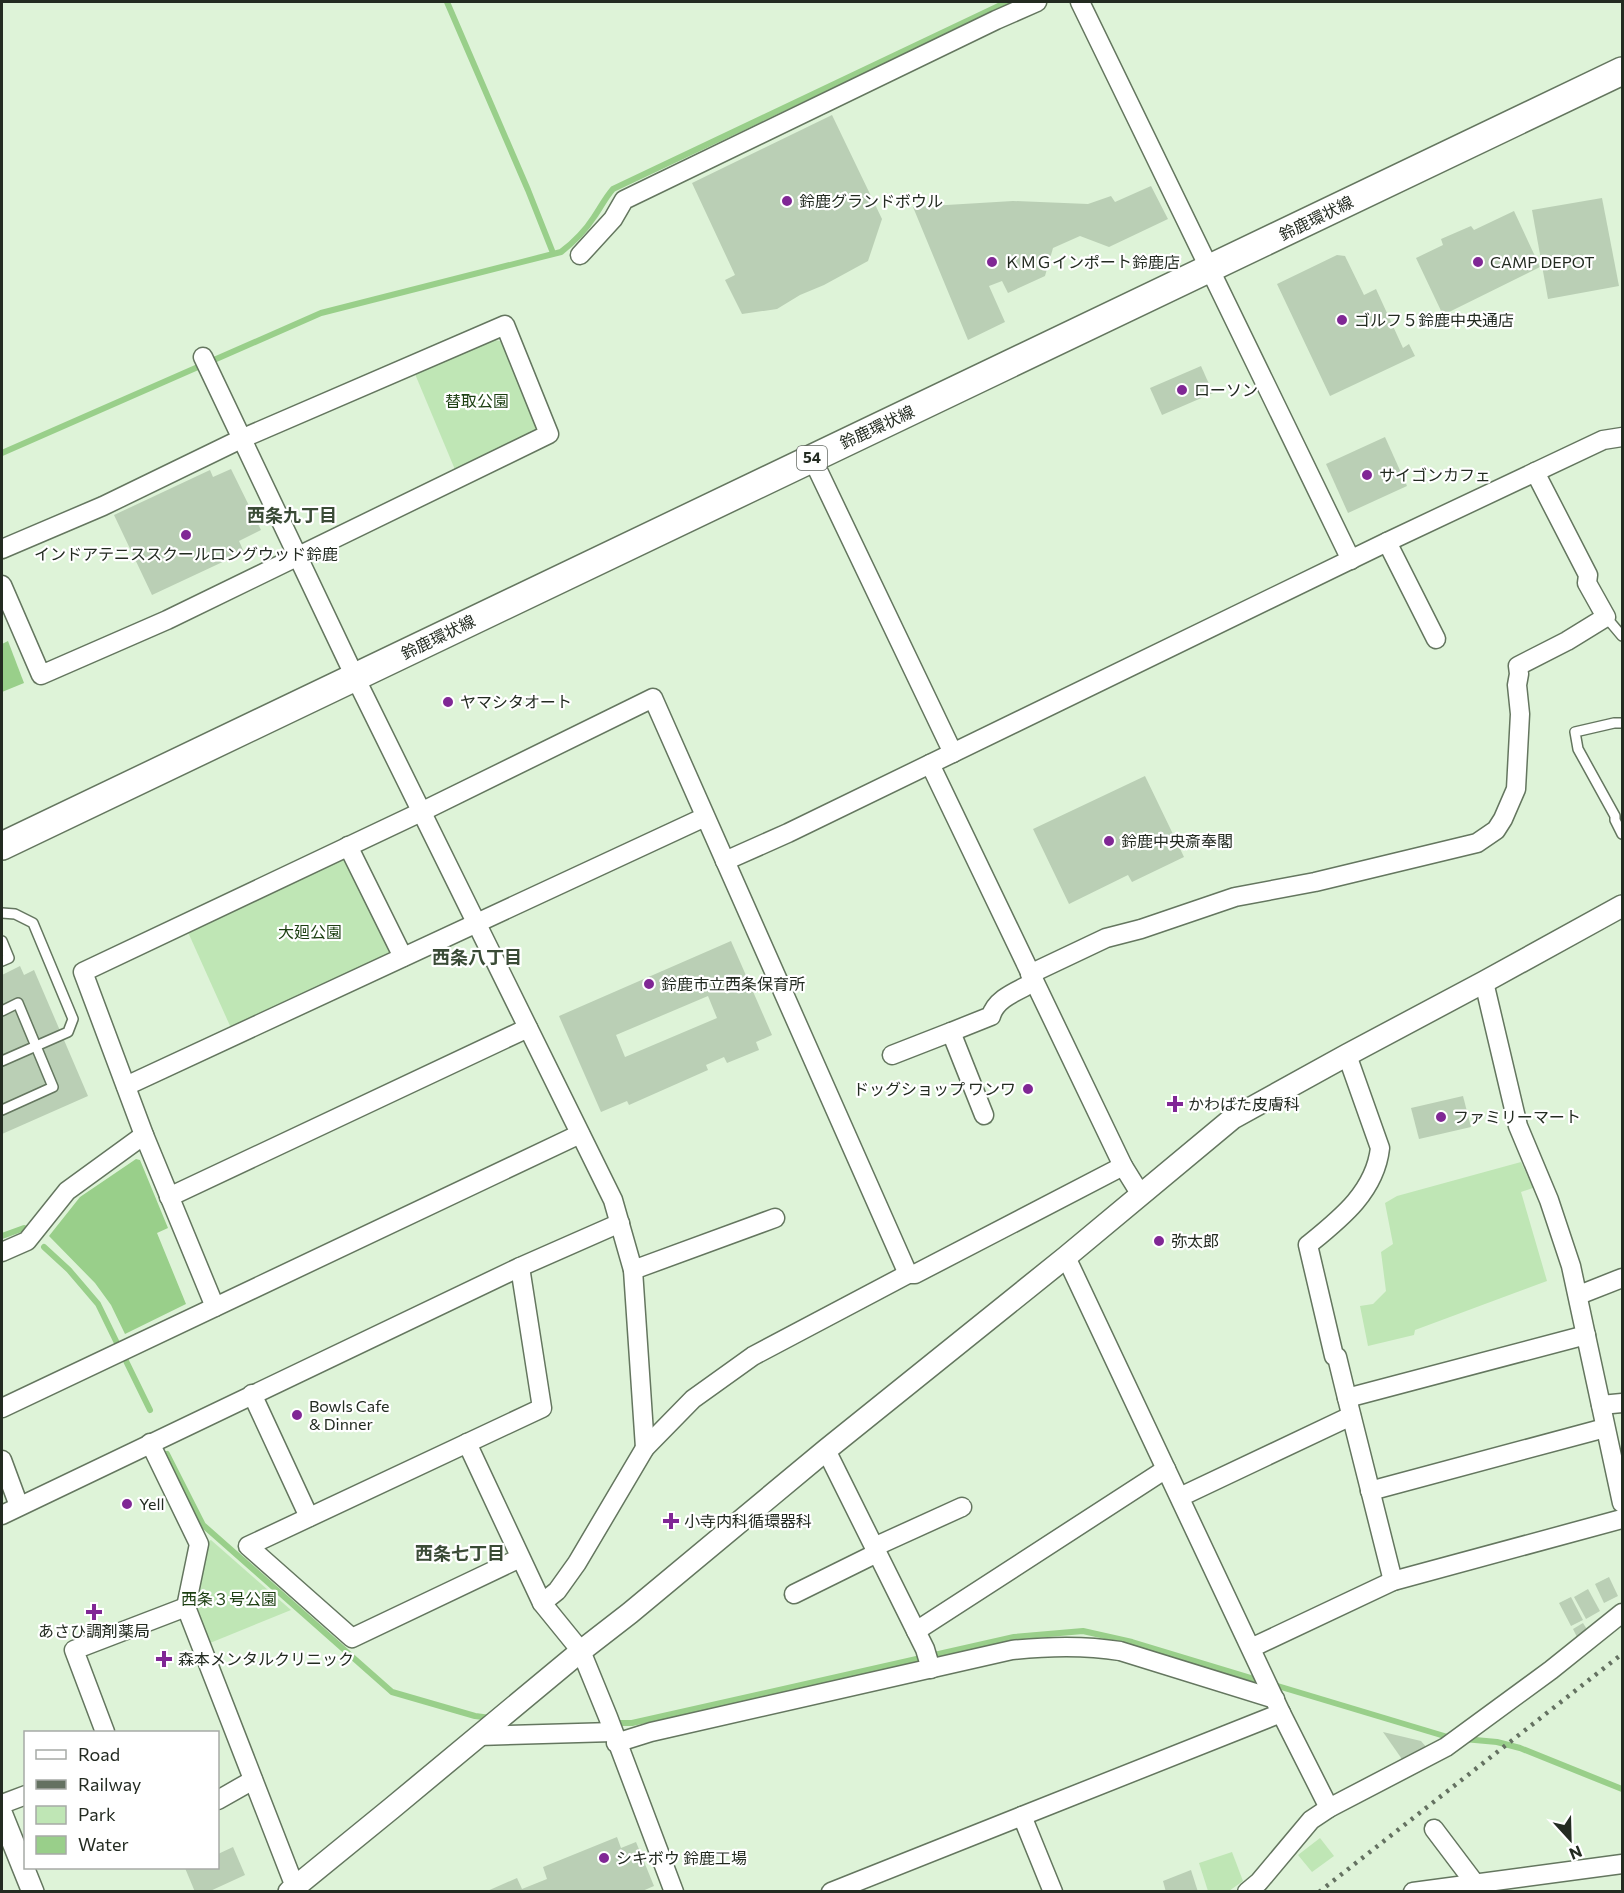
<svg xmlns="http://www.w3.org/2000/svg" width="1624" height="1893" font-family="Commissioner,'Noto Sans JP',sans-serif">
<rect width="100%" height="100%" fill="#def3d8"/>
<!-- green -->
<g fill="#bfe6b5">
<path d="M495,340L504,342L537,425L534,434L456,472L415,374Z"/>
<path d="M341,857L349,859L392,947L388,957L231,1028L187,930Z"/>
<path d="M1521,1162L1533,1188L1521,1192L1547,1281L1415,1330L1414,1335L1368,1346L1360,1306L1373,1304L1386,1291L1381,1252L1393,1244L1385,1203L1397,1196Z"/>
<path d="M211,1540L291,1610L210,1643L194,1600L204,1543Z"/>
<path d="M1320,1838L1334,1856L1312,1872L1298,1855Z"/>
<path d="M1232,1852L1243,1881L1229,1891H1208L1199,1863Z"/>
</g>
<!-- water -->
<g fill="#99cf8a">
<path d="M8,641L24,683L2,692V644Z"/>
<path d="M136,1159L140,1160L168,1228L157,1233L186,1304L125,1334L111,1305L95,1283L49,1236L80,1197Z"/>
</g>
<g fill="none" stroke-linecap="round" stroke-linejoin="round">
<!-- stream -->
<g stroke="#99cf8a" stroke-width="6">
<path d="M447,2L528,190L553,253"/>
<path d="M2,453L321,313L561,252C574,242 585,231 594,217C601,207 605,198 613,189L1007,2"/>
<path d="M2,1236L24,1228"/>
<path d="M44,1247L69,1270L98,1304L117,1343"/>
<path d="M126,1361L150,1410"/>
<path d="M167,1454L203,1525L392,1692L475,1716L491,1718"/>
<path d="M1271,1684L1451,1738"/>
<path d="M613,1723H632L1014,1637L1083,1631L1132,1642L1261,1681"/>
<path d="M1464,1739L1497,1742L1520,1748L1622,1789"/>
</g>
</g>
<!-- building -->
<g fill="#bacfb5" fill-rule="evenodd">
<path d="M832,115L882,219L868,261L824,285L800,295L777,309L742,314L725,280L735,275L692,183Z"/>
<path d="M1151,186L1168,219L1109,247L1080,236L1053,248L1045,276L1008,293L1002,281L989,286L1005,322L968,340L913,207L1013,201L1088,204L1111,196L1115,202Z"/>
<path d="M1602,198L1619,286L1548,299L1532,210Z"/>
<path d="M1514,211L1540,267L1443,315L1416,258L1443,245L1441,239L1471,226L1474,230Z"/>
<path d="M1337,255L1345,256L1364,295L1376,289L1403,348L1409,344L1415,356L1330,396L1277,284Z"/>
<path d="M1201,366L1213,393L1162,415L1150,388Z"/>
<path d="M1385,437L1407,486L1348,513L1326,464Z"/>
<path d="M231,469L261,530L239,541L244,552L152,595L114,515L210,470L213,477Z"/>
<path d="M1145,776L1184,857L1132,882L1128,875L1069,904L1033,829Z"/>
<path d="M731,941L772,1035L756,1042L759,1050L727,1063L724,1057L706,1065L708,1070L629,1105L627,1101L601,1112L559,1016ZM708,996L717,1018L625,1057L616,1035Z"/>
<path d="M20,966L24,975L34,970L88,1096L2,1134V975Z"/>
<path d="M1463,1096L1471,1127L1419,1139L1411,1108Z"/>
<path d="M1609,1577L1618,1596L1604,1603L1595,1584Z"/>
<path d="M1588,1589L1600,1611L1586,1619L1574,1597Z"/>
<path d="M1571,1597L1583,1620L1571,1626L1559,1603Z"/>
<path d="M1583,1623L1588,1631L1577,1637L1573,1629Z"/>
<path d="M1383,1732L1421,1741L1427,1748L1404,1762Z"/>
<path d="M617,1837L621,1848L636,1842L654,1886L640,1892H485L517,1878L522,1889L547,1879L543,1867Z"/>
<path d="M233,1847L245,1875L208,1892H195L185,1868H218V1854Z"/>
<path d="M1191,1870L1198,1892H1166L1163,1881Z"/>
</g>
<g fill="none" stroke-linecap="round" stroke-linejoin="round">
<defs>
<g id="service">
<path d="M1606,617L1622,636"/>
<path d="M1622,723H1614L1575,732L1578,749L1615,816V820L1622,834"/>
<path d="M2,913L15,914L33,923L73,1019L68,1032L2,1061"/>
<path d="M2,941L9,958L2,961"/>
<path d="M2,1011L18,1003L53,1087L2,1110"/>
</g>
<g id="minor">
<path d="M1080,2L1351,560"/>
<path d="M580,255L613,219L624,200L996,20L1037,2"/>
<path d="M203,357L355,677L613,1200L633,1270L645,1448"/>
<path d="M812,458L953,753"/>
<path d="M1387,542L1436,639"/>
<path d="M2,549L103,506L241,439L505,325L549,434L167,620L41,675L2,585"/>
<path d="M930,764L1123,1166L1141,1195"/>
<path d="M348,846L403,957"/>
<path d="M725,861L788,833L1387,542L1603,440L1622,437"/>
<path d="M1030,974L1106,938L1141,929L1235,897L1315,882L1477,843L1496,830L1503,819L1516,789L1520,714L1517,685L1519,674L1518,666L1567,641L1606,617L1587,583L1588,575L1535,472"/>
<path d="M1484,982L1518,1126L1549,1200L1571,1266L1622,1503"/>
<path d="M892,1055L951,1032"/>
<path d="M1347,1055L1380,1148C1375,1192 1340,1219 1308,1245L1334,1356L1337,1357L1347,1398"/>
<path d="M126,1086L705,817"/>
<path d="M984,1115L951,1032L991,1016C996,998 1018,991 1034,982"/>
<path d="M169,1197L528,1028"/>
<path d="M2,1252L27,1241L67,1191L144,1135"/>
<path d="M1066,1257L1281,1713L1329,1808"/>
<path d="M633,1270L775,1218"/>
<path d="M1579,1295L1622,1278"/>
<path d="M215,1307L144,1135L83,972L421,812L653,698L908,1274"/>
<path d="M252,1394L309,1517"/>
<path d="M1601,1405L1622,1403"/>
<path d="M2,1408L580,1134"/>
<path d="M150,1443L199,1544L186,1607"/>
<path d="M467,1443L542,1603L581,1651L608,1717L674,1892"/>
<path d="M826,1450L925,1649L931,1669"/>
<path d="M2,1460L19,1506"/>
<path d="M1370,1491L1605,1428"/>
<path d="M1180,1497L1351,1416"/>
<path d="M2,1515L520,1267L620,1223"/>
<path d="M874,1547L962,1507"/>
<path d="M520,1558L352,1638L248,1546L542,1408L520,1267"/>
<path d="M1393,1581L1347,1398L1586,1335"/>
<path d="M794,1594L877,1553"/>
<path d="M542,1603L557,1591L577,1563L645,1448L693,1399L753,1356L908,1274H915L1123,1166"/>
<path d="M916,1631L1166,1469"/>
<path d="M1251,1648L1393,1581L1622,1519"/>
<path d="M105,1732L74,1650L186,1607L295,1887"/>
<path d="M478,1736L613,1732"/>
<path d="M616,1743L651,1732L1012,1650C1049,1646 1084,1645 1120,1651L1275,1699"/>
<path d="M218,1800L253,1780"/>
<path d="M2,1804L26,1795"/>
<path d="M1022,1816L1053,1892"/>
<path d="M1434,1829L1474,1882"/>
<path d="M831,1892L1281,1713"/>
<path d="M1247,1892L1259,1882L1311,1820L1329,1808L1446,1747L1551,1670L1622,1613"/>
<path d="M1413,1892L1622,1864"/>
</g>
<g id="tertiary">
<path d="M2,1815L33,1892"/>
<path d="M289,1892L392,1808L581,1651L630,1613L826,1450L1066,1257L1233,1118L1347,1055L1484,982L1622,906"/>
</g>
<path id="primary" d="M2,846L1622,71"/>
</defs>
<!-- service casing -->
<use href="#service" stroke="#64765f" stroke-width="12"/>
<!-- minor casing -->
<use href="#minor" stroke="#64765f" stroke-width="21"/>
<!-- tertiary casing -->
<use href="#tertiary" stroke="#64765f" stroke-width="24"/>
<!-- primary casing -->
<use href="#primary" stroke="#64765f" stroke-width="30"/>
<!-- service -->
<use href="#service" stroke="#fff" stroke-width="9"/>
<!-- minor -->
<use href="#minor" stroke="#fff" stroke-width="18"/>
<!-- tertiary -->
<use href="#tertiary" stroke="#fff" stroke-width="21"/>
<!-- primary -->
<use href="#primary" stroke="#fff" stroke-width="27"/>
<!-- rail -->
<path stroke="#647161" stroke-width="4.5" stroke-dasharray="3 6" stroke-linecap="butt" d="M1319,1892L1622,1654"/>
</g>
<!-- markers -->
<g fill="#802795" stroke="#fff" stroke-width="2">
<circle cx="787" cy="201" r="6"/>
<circle cx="992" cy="262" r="6"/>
<circle cx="1478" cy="262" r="6"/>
<circle cx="1342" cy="320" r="6"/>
<circle cx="1182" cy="390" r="6"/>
<circle cx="1367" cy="475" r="6"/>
<circle cx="186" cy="535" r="6"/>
<circle cx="448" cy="702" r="6"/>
<circle cx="1109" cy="841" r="6"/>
<circle cx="649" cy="984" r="6"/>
<circle cx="1028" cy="1089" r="6"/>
<path d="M1172 1095h6v6h6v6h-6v6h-6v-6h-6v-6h6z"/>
<circle cx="1441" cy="1117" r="6"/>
<circle cx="1159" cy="1241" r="6"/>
<circle cx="297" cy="1415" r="6"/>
<circle cx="127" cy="1504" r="6"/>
<path d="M668 1512h6v6h6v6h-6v6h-6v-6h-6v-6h6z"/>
<path d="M91 1603h6v6h6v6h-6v6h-6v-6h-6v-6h6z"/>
<path d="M161 1650h6v6h6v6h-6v6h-6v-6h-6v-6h6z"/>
<circle cx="604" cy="1858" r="6"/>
</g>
<g text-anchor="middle" stroke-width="4.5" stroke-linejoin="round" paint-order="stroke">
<!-- shield labels -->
<rect fill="#fff" stroke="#656b64" stroke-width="1.5" x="797" y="446" width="30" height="24" rx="4.5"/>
<g font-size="15" font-weight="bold" fill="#232b21">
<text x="812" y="463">54</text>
</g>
<!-- poi labels -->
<g font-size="16" fill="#232b21" stroke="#fff" text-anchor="start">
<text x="799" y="207">鈴鹿グランドボウル</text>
<text x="1004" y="268">ＫＭＧインポート鈴鹿店</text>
<text x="1490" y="268">CAMP DEPOT</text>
<text x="1354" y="326">ゴルフ５鈴鹿中央通店</text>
<text x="1194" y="396">ローソン</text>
<text x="1379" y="481">サイゴンカフェ</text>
<text x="186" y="560" text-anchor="middle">インドアテニススクールロングウッド鈴鹿</text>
<text x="460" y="708">ヤマシタオート</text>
<text x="1121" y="847">鈴鹿中央斎奉閣</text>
<text x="661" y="990">鈴鹿市立西条保育所</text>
<text x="1016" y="1095" text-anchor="end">ドッグショップ ワンワ</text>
<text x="1188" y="1110">かわばた皮膚科</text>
<text x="1453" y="1123">ファミリーマート</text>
<text x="1171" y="1247">弥太郎</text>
<text x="309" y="1412">Bowls Cafe<tspan x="309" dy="18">&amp; Dinner</tspan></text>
<text x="139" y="1510">Yell</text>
<text x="684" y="1527">小寺内科循環器科</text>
<text x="94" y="1637" text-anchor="middle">あさひ調剤薬局</text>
<text x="178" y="1665">森本メンタルクリニック</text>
<text x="616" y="1864">シキボウ 鈴鹿工場</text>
</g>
<!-- street labels -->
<g font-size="16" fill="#232b21" stroke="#fff">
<text transform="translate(1316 218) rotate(-26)" y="6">鈴鹿環状線</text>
<text transform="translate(877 427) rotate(-25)" y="6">鈴鹿環状線</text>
<text transform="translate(438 637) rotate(-26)" y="6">鈴鹿環状線</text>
</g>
<!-- park labels -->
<g font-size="16" fill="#1c3f11" stroke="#fff">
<text x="477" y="407">替取公園</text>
<text x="310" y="938">大廻公園</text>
<text x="229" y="1605">西条３号公園</text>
</g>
<!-- neighbourhood labels -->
<g font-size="18" font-weight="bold" fill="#3a4b36" stroke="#fff">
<text x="292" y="522">西条九丁目</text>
<text x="477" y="964">西条八丁目</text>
<text x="460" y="1560">西条七丁目</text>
</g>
</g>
<!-- border -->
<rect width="1624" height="1893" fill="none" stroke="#232b21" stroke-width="6"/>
<!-- legend -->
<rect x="24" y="1731" width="195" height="138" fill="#ffffff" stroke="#a7aaa6" stroke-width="1.5"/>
<rect x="36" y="1750" width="30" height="9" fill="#ffffff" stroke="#a7aaa6" stroke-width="1.5"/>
<text x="78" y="1761" font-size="18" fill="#232b21">Road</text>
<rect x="36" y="1780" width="30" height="9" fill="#647161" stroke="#a7aaa6" stroke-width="1.5"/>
<text x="78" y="1791" font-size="18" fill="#232b21">Railway</text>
<rect x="36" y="1806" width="30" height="18" fill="#bfe6b5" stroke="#a7aaa6" stroke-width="1.5"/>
<text x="78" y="1821" font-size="18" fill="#232b21">Park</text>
<rect x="36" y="1836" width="30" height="18" fill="#99cf8a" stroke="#a7aaa6" stroke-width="1.5"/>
<text x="78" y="1851" font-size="18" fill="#232b21">Water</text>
<!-- north arrow -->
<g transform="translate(1570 1839) rotate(158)" stroke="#ffffff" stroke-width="4.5" paint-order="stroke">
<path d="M0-4.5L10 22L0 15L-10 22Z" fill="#232b21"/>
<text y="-9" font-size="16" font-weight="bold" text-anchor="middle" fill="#232b21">N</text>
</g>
</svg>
